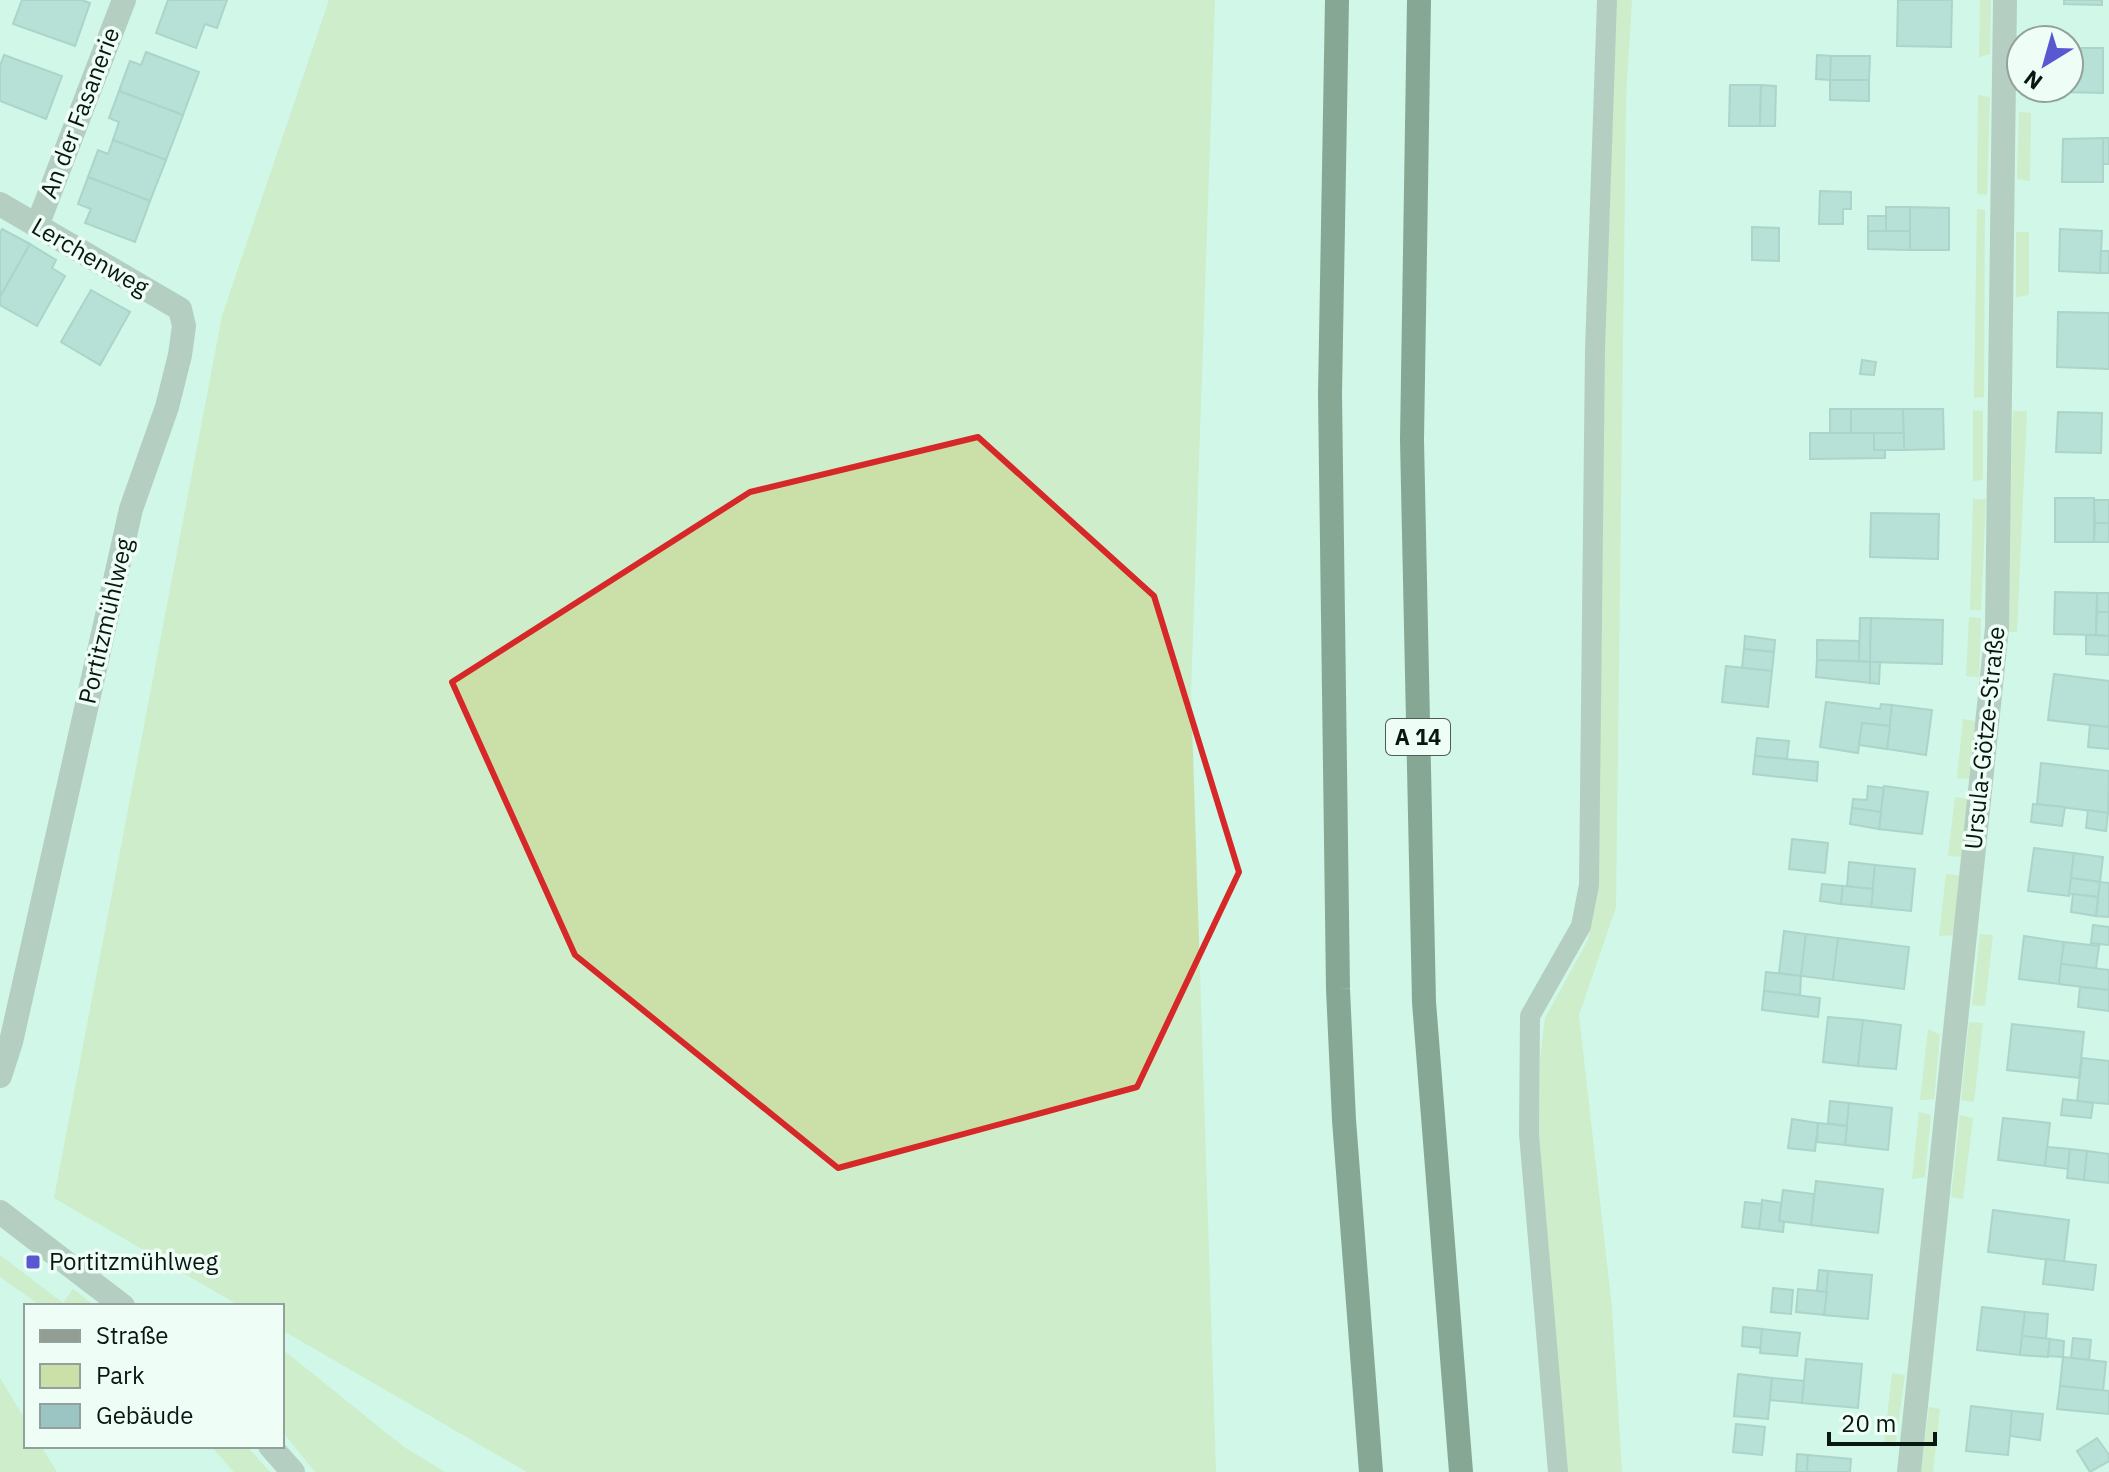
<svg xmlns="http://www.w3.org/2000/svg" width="2109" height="1472" font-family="'IBM Plex Sans',sans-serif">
<rect width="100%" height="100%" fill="#d0f7e7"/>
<!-- green -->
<g fill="#cbe0a8">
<path d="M329,0H1215L1191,691L1216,1472H527L282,1330V1306H240L54,1198L222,316Z"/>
<path d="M1616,0H1632L1626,98L1616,907L1579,1015L1612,1308L1622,1472H1567L1539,1131L1540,1060L1545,1018L1588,940L1599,885L1598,612L1611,97Z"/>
<path d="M1980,0H1991L1990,54L1979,57Z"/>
<path d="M1978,95L1990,97L1987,195L1977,194Z"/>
<path d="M2019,112L2031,113L2030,181L2017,179Z"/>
<path d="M1977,209L1985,210L1984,397L1974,398Z"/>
<path d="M2016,232H2029V295L2016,297Z"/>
<path d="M1973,410L1983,411V479L1973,482Z"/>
<path d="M2013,411H2027L2017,632H2007Z"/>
<path d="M1973,499H1986L1981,610H1970Z"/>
<path d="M1969,617L1981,618L1979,677L1966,676Z"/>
<path d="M1963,719L1975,721L1969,779L1957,778Z"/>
<path d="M1955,797L1968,799L1962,857L1948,856Z"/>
<path d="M1946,874L1961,876L1955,935L1939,936Z"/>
<path d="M1980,934L1993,935L1985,1006L1972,1005Z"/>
<path d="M1969,1022L1983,1023L1974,1102L1961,1100Z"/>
<path d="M1928,1029L1940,1035L1934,1099L1920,1100Z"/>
<path d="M1919,1112L1931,1115L1925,1177L1912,1179Z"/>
<path d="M1960,1115L1973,1118L1963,1199L1951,1197Z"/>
<path d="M0,1255L63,1303L73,1289L95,1306H41L0,1277Z"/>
<path d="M282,1349L404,1447L445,1472H315L282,1431Z"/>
<path d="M1892,1373L1905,1375L1895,1447L1884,1445Z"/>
<path d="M0,1378L26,1421V1446H41L57,1472H0Z"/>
<path d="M1929,1407L1940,1409L1933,1472H1921Z"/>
<path d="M211,1446H247L270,1472H234Z"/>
</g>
<!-- building -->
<g fill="#9ac5c2" stroke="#7fa9a6" stroke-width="2">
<path d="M22,0H82L90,3L75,46L13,24Z"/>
<path d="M168,0H227L217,28L205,24L196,48L156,33Z"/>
<path d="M1898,0H1952L1951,47L1897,46Z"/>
<path d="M2064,0H2102V5L2064,4Z"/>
<path d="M2069,48H2103V93L2061,92V88H2069Z"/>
<path d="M146,52L199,72L183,115L119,91L130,61L141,65Z"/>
<path d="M4,55L62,76L46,119L0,101V66Z"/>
<path d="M1817,55L1831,56L1830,80L1816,79Z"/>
<path d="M1831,56H1870L1869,80H1830Z"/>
<path d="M1830,80H1869V101L1830,100Z"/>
<path d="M1730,85H1761L1760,126H1729Z"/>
<path d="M1761,85L1776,86L1775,126H1760Z"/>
<path d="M119,91L183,115L166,160L113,140L119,122L109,118Z"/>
<path d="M2103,138V182H2062L2063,139Z"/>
<rect x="2103" y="138" width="6" height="26"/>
<path d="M113,140L166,160L150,201L88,177L98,150L108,154Z"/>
<path d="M88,177L150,201L135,242L85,223L91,209L78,204Z"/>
<path d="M1820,191L1851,192V209H1843V224H1819Z"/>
<rect x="1886" y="207" width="24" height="24"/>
<path d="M1910,207L1949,208V250H1910Z"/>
<rect x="1868" y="216" width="18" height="15"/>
<path d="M1752,227L1779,228V261L1752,260Z"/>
<path d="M2,229L30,244L0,297V233Z"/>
<path d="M2060,229L2102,231L2100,273L2059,271Z"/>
<path d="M1868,231H1910V250L1868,249Z"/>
<path d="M30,244L56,260L52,268L65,276L37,326L0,305V297Z"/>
<path d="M2101,251H2109V273H2100Z"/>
<path d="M91,290L130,312L100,365L61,342Z"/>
<path d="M2058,312L2109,313V369L2057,367Z"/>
<path d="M1862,360L1876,362L1874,375L1860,374Z"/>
<rect x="1830" y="409" width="21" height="24"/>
<path d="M1851,409H1903L1904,433H1851Z"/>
<path d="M1903,409H1943L1944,449L1904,450Z"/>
<path d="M2058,412L2102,413L2101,453L2056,452Z"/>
<path d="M1810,433H1874V450H1885V458L1810,459Z"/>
<rect x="1874" y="433" width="30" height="17"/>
<rect x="2055" y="498" width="39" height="44"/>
<path d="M2094,500H2109V523H2095Z"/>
<path d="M1871,513L1939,514L1938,559L1870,557Z"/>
<path d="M2095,523H2109V542H2094Z"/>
<path d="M2055,592L2097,593L2096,635L2054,634Z"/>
<rect x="2097" y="593" width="12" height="19"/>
<path d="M2097,612H2109V636L2096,635Z"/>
<path d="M1860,618H1871L1870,662L1859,661Z"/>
<path d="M1871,618L1943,620L1942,664L1870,662Z"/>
<path d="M2086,635L2109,636V655L2086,654Z"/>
<path d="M1745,636L1775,640L1774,652L1744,649Z"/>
<path d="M1817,640L1859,641V661L1817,660Z"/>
<path d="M1744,649L1774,652L1772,671L1742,668Z"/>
<path d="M1817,660L1870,662V683L1816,677Z"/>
<path d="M1870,662H1880L1879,684L1870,683Z"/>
<path d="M1726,666L1772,671L1768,707L1722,702Z"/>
<path d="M2054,674L2109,681V727L2048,720Z"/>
<path d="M1826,702L1880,709L1881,704L1892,705L1890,726L1862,723L1858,753L1820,747Z"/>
<path d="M1892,705L1932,710L1926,755L1887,749Z"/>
<path d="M1862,723L1890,726L1887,749L1859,745Z"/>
<path d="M2090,725L2109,727V749L2088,747Z"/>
<path d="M1757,738L1789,741L1787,759L1755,756Z"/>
<path d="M1755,756L1818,762L1817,781L1753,774Z"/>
<path d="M2041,763L2109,771L2108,813L2037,804Z"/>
<path d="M1868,786L1884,788L1881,812L1852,808L1853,799L1867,800Z"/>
<path d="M1884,786L1928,792L1922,834L1879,829Z"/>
<path d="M2033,804L2065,807L2062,826L2031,822Z"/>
<path d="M1852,808L1881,812L1879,829L1850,824Z"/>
<path d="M2088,810L2108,813L2106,831L2086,828Z"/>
<path d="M1792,839L1828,843L1825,873L1789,869Z"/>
<path d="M2034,848L2074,853L2069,896L2028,891Z"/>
<path d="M2074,853L2103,857L2100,882L2071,878Z"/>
<path d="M1849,862L1875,865L1873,889L1847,886Z"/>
<path d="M1875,865L1915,869L1911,911L1871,907Z"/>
<path d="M2071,878L2100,882L2098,897L2069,894Z"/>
<path d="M2100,882L2109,883V917L2096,916Z"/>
<path d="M1822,884L1843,886L1841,904L1820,901Z"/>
<path d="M1843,886L1873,889L1871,907L1841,904Z"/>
<path d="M2073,894L2098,897L2096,916L2071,912Z"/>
<path d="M2093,925L2109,927V945L2091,943Z"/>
<path d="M1784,931L1806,934L1801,976L1779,973Z"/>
<path d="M1806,934L1838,938L1833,980L1801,976Z"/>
<path d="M2024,936L2064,942L2059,984L2019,979Z"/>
<path d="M1838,938L1909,947L1904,989L1833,980Z"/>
<path d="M2064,942L2099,946L2096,968L2061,964Z"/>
<path d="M2061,964L2109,970V990L2059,984Z"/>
<path d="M1766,972L1801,976L1800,995L1764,991Z"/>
<path d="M2080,987L2109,990V1011L2078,1007Z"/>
<path d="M1764,991L1820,998L1818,1017L1762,1010Z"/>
<path d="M1828,1017L1863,1020L1858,1066L1823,1062Z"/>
<path d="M1863,1020L1901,1025L1896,1069L1858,1066Z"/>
<path d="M2012,1024L2084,1032L2079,1078L2007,1070Z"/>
<path d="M2082,1058L2109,1061V1104L2077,1101Z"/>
<path d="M2063,1099L2093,1103L2091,1118L2061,1115Z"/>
<path d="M1830,1101L1849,1103L1847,1126L1828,1123Z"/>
<path d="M1849,1103L1892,1108L1888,1150L1845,1145Z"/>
<path d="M2003,1118L2050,1123L2045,1166L1998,1160Z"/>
<path d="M1792,1119L1818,1123L1815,1151L1788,1148Z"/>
<path d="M1818,1123L1847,1126L1845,1145L1817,1142Z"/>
<path d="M2047,1147L2070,1149L2068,1169L2045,1166Z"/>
<path d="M2070,1149L2087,1151L2084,1180L2067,1178Z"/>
<path d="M2087,1151L2109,1154V1183L2084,1180Z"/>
<path d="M1816,1181L1883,1189L1878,1233L1811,1225Z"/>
<path d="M1783,1190L1814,1194L1811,1225L1779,1221Z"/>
<path d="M1762,1200L1781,1203L1779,1221L1784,1222L1783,1232L1759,1229Z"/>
<path d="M1745,1202L1762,1204L1759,1229L1742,1227Z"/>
<path d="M1993,1210L2069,1220L2064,1262L1988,1252Z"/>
<path d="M2046,1259L2096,1265L2093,1290L2043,1284Z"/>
<path d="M1819,1270L1828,1271L1827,1292L1817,1291Z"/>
<path d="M1828,1271L1872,1275L1868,1319L1824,1315Z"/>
<path d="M1773,1288L1793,1290L1791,1314L1771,1312Z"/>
<path d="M1798,1289L1827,1292L1824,1315L1796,1312Z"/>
<path d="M1982,1307L2025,1312L2020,1355L1977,1350Z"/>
<path d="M2025,1312L2048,1314L2046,1339L2022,1336Z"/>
<path d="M1743,1327L1762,1329L1761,1348L1742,1346Z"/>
<path d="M1762,1329L1800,1333L1797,1356L1760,1353Z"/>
<path d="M2022,1336L2050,1339L2048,1357L2020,1355Z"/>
<path d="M2073,1338L2091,1340L2089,1360L2071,1358Z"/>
<path d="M2050,1339L2064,1341L2063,1357L2048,1356Z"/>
<path d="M2063,1357L2106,1362L2103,1391L2060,1386Z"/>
<path d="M1806,1359L1862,1364L1858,1408L1802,1403Z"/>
<path d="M1738,1374L1772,1378L1768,1419L1734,1416Z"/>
<path d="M1772,1378L1804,1381L1802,1403L1770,1400Z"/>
<path d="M2060,1386L2109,1391V1414L2057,1409Z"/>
<path d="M1971,1406L2012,1411L2008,1455L1966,1451Z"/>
<path d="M2012,1411L2043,1414L2040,1440L2010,1436Z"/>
<path d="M1736,1424L1765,1427L1762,1455L1733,1452Z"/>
<path d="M2097,1438L2109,1455V1461L2090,1472L2077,1451Z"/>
<path d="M1797,1454L1808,1455L1807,1472H1796Z"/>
<path d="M1808,1455L1851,1459L1850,1472H1807Z"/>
</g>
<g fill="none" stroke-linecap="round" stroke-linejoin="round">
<!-- lane -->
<path stroke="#929e93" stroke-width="20" d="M1558,1472L1529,1134L1530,1016L1581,926L1589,885L1595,350L1607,0"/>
<!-- street -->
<g stroke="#929e93" stroke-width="24">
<path d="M0,204L180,309L184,326L180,355L167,407L131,509L11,1042L0,1076"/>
<path d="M37,226L124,0"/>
<path d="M0,1212L123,1306"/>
<path d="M270,1446L293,1472"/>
<path d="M1909,1472L1997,628L2005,0"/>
</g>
<!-- highway -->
<g stroke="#304631" stroke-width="24">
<path d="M1337,0L1330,394L1338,989L1344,1120L1371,1472"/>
<path d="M1419,0L1412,440L1424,1002L1461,1472"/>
</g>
</g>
<!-- marked area -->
<path d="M0 0H2109V1472H0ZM978,437L1154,596L1239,872L1137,1087L838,1168L575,955L452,682L750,492Z" fill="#d0f7e7" fill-opacity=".55" fill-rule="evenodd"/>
<path fill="none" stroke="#d62828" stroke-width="6" stroke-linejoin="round" d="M978,437L1154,596L1239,872L1137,1087L838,1168L575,955L452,682L750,492Z"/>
<!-- markers -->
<rect fill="#5958d0" stroke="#eefef7" stroke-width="3" x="25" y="1254" width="16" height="16" rx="4"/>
<g text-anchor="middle" stroke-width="7" stroke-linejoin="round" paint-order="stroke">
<!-- shield labels -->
<rect fill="#eefef7" stroke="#4e5c57" stroke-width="2" x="1386" y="719" width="64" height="36" rx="6"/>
<g font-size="22" font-weight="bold" fill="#091712">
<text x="1418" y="745">A 14</text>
</g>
<!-- street labels -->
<g font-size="24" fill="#091712" stroke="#eefef7">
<text transform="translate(80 113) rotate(-69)" y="8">An der Fasanerie</text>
<text transform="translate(90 257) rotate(30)" y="8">Lerchenweg</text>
<text transform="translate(106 621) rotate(-77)" y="8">Portitzmühlweg</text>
<text transform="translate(1985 738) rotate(-84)" y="8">Ursula-Götze-Straße</text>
</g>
<!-- poi labels -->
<g font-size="24" fill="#091712" stroke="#eefef7" text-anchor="start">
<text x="49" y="1270">Portitzmühlweg</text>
</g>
</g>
<!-- legend -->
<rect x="24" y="1304" width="260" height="144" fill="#eefef7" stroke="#92a29b" stroke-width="2"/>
<rect x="40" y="1330" width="40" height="12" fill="#929e93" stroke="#92a29b" stroke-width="2"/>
<text x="96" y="1344" font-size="24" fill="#091712">Straße</text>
<rect x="40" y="1364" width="40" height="24" fill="#cbe0a8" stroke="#92a29b" stroke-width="2"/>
<text x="96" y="1384" font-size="24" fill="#091712">Park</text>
<rect x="40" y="1404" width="40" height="24" fill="#9ac5c2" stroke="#92a29b" stroke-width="2"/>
<text x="96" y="1424" font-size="24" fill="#091712">Gebäude</text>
<!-- north arrow -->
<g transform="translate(2045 64) rotate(217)"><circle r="38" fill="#eefef7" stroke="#92a29b" stroke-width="2"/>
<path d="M0-6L14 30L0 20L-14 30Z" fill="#5958d0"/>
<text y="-12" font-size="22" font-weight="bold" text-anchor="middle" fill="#091712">N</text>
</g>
<!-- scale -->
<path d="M1829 1432v12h106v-12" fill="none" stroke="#091712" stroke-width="4"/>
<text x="1841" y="1432" font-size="24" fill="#091712" stroke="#eefef7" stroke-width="6" paint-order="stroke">20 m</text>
</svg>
